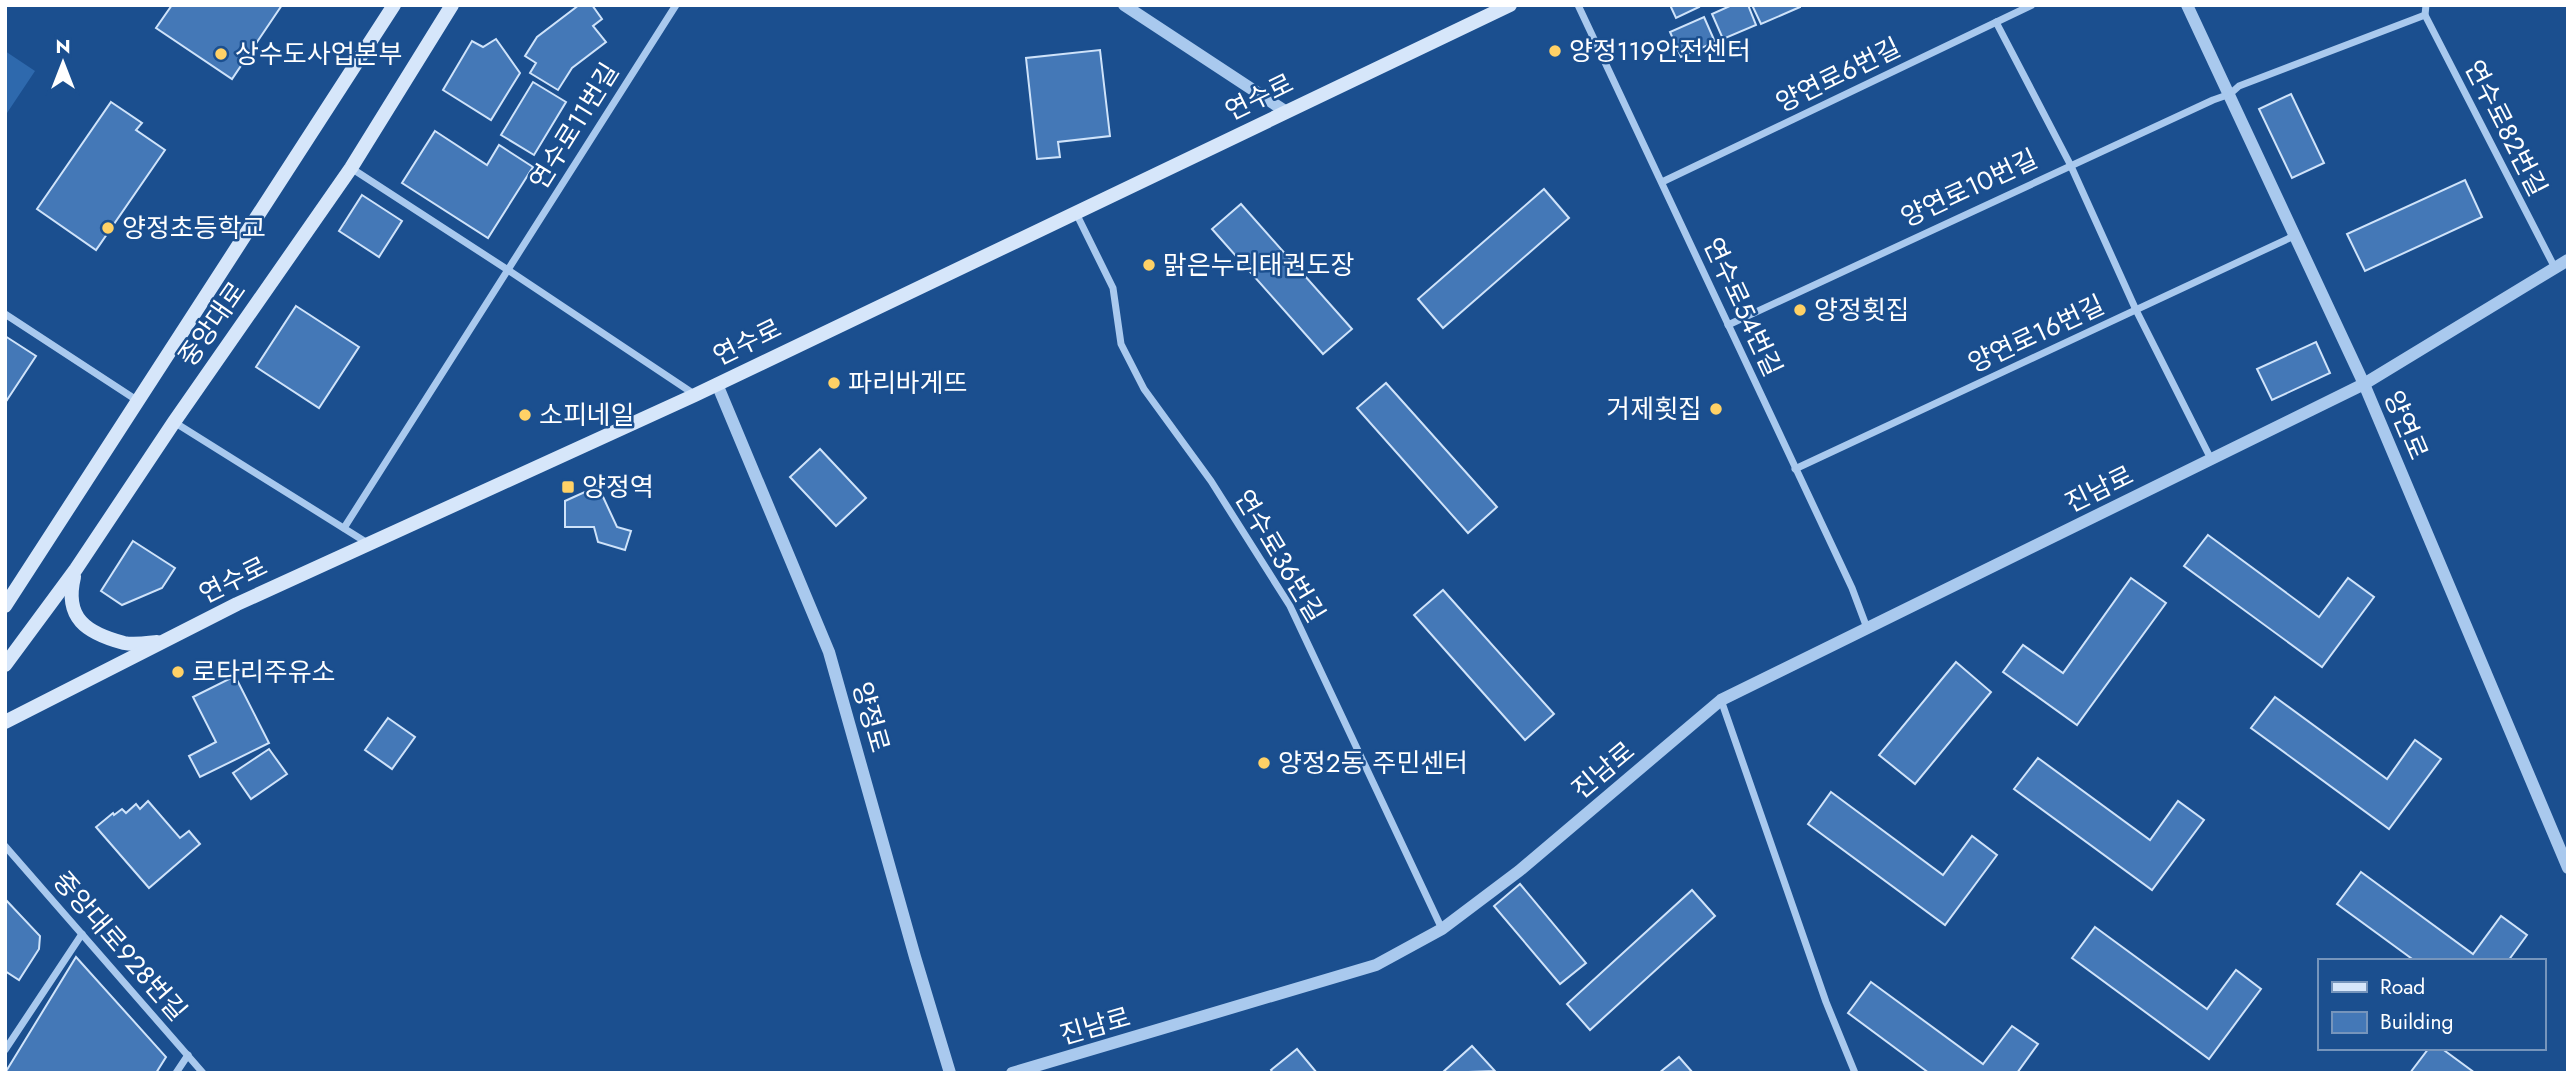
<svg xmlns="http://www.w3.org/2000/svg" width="2573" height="1078" font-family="Jost,'Noto Sans KR',sans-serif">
<rect width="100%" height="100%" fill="#1b4f8f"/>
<!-- green -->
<path fill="#2e69ad" d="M5,51L35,71L5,116Z"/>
<!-- building -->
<g fill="#4478b7" stroke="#cfe3fa" stroke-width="2">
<path d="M172,5H282L232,79L156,28Z"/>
<path d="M579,5H592L602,19L593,26L606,42L572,68L558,90L530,73L536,63L525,56L537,37Z"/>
<path d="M1670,5H1698L1699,7L1676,18Z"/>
<path d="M1732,5H1748L1756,25L1723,39L1712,14Z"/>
<path d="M1752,5H1800V7L1761,24Z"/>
<path d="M1704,17L1715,42L1681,57L1670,32Z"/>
<path d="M496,39L520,73L491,120L443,90L472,41L483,47Z"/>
<path d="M1100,50L1110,136L1058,142L1060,157L1037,159L1026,58Z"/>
<path d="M533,82L566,102L534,155L501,135Z"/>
<path d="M2291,94L2324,163L2292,178L2259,109Z"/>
<path d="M111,102L142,123L136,130L165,150L96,250L37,209Z"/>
<path d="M435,131L487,165L499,145L533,167L488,238L402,183Z"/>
<path d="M2465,180L2482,217L2365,271L2347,234Z"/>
<path d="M1544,189L1569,218L1443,328L1418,299Z"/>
<path d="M362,195L402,221L379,257L339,231Z"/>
<path d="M1241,204L1352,329L1323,354L1212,229Z"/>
<path d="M296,306L359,347L319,408L256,367Z"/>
<path d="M5,336L36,356L5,403Z"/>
<path d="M2316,342L2330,373L2272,400L2257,369Z"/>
<path d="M1386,383L1497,507L1468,533L1357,408Z"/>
<path d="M820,449L866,498L836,526L790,477Z"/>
<path d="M598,486L617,527L631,531L625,550L598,542L594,527H565V501Z"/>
<path d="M2208,535L2319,617L2348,578L2374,597L2322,667L2184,566Z"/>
<path d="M133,541L175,568L162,588L122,605L101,591Z"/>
<path d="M2131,578L2166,603L2077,725L2003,672L2023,645L2063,673Z"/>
<path d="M1443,590L1554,714L1525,740L1414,615Z"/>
<path d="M1956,662L1991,692L1915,784L1879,755Z"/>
<path d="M235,676L269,743L200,777L189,756L216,742L193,697Z"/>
<path d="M2275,697L2387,779L2415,740L2441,759L2389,829L2251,728Z"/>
<path d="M388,718L415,737L392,769L365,750Z"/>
<path d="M269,749L287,774L251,799L233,773Z"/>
<path d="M2038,758L2150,840L2178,801L2204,820L2152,890L2014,789Z"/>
<path d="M1831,792L1943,875L1972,836L1997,855L1945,925L1808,824Z"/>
<path d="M148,801L180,838L189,831L200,844L149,888L96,827L113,813L114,815L122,809L126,813L136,804L140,809Z"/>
<path d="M2361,872L2473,954L2501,916L2527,935L2508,961H2415L2337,904Z"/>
<path d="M1520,884L1586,963L1560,984L1494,906Z"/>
<path d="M1692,890L1715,916L1590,1030L1567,1004Z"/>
<path d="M5,899L40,936L39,949L19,980L5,971Z"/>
<path d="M2095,927L2207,1009L2236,970L2261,989L2209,1059L2072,958Z"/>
<path d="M76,957L166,1057L156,1073H5Z"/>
<path d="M1871,982L1983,1064L2012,1026L2038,1044L2017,1073H1929L1848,1013Z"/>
<path d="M1472,1046L1495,1071L1442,1073Z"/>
<path d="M2429,1048H2441L2475,1073H2410Z"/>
<path d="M1297,1049L1317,1073H1273L1271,1070Z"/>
<path d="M1679,1057L1693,1073H1659Z"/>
</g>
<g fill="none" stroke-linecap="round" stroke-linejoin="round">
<!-- minor -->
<g stroke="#a9c9ee" stroke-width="7">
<path d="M1578,5L1852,588L1867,628"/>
<path d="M2426,5L2425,15L2555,268"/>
<path d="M1996,22L2070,164L2136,310L2211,459"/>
<path d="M351,168L508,270L694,394"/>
<path d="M1662,182L2032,5"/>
<path d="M1076,213L1113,288L1121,344L1144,389L1211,481L1290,606L1442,929"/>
<path d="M5,314L138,401"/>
<path d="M1728,325L2213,100L2230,94L2239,86L2425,15"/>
<path d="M174,422L369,544"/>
<path d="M1795,469L2294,236"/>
<path d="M344,528L676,5"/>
<path d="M1721,700L1826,1002L1855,1073"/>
<path d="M5,846L203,1073"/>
<path d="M5,1050L82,934"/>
<path d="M176,1073L188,1055"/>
</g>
<!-- tertiary -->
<g stroke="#a9c9ee" stroke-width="12">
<path d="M1124,5L1285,111"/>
<path d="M2187,5L2364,384L2568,868"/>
<path d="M717,384L829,652L915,957L950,1073"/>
<path d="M1012,1073L1376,965L1442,929L1519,871L1721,700L2364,384L2568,260"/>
</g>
<!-- secondary -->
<g stroke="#d6e6fa" stroke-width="14">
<path d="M74,577C64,618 86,633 124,643C134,645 147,643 157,642"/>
<path d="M5,606L394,5"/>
<path d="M5,665L76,569L174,422L351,168L452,5"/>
<path d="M5,722L237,604L695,395L1510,5"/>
</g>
</g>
<!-- markers -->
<g fill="#ffd166" stroke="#1b4f8f" stroke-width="2.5">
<circle cx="1555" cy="51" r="7"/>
<circle cx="221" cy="54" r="7"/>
<circle cx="108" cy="228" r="7"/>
<circle cx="1149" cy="265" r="7"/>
<circle cx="1800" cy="310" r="7"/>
<circle cx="834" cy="383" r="7"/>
<circle cx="1716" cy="409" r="7"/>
<circle cx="525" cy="415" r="7"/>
<rect x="561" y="480" width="14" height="14" rx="3.5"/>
<circle cx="178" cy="672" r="7"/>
<circle cx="1264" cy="763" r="7"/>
</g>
<g text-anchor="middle" stroke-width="5" stroke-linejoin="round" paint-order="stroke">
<!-- poi labels -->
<g font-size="26" fill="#fff" stroke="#1b4f8f" text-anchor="start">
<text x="1569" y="60">양정119안전센터</text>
<text x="235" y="63">상수도사업본부</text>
<text x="122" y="237">양정초등학교</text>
<text x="1163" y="274">맑은누리태권도장</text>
<text x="1814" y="319">양정횟집</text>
<text x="848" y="392">파리바게뜨</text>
<text x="1702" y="418" text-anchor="end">거제횟집</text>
<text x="539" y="424">소피네일</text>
<text x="582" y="496">양정역</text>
<text x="192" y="681">로타리주유소</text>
<text x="1278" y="772">양정2동 주민센터</text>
</g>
<!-- street labels -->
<g font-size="26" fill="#fff" stroke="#1b4f8f">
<text transform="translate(1838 75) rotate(-26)" y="9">양연로6번길</text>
<text transform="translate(1259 97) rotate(-26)" y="9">연수로</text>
<text transform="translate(574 126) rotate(-58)" y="9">연수로11번길</text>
<text transform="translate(2506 128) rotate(63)" y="9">연수로82번길</text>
<text transform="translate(1969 188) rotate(-25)" y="9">양연로10번길</text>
<text transform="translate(1743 307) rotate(65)" y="9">연수로54번길</text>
<text transform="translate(212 324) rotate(-55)" y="9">중앙대로</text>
<text transform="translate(2036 334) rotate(-25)" y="9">양연로16번길</text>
<text transform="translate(747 342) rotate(-26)" y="9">연수로</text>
<text transform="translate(2406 425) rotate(67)" y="9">양연로</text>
<text transform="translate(2099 489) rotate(-26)" y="9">진남로</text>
<text transform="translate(1280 556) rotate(59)" y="9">연수로36번길</text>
<text transform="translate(233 580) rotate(-26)" y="9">연수로</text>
<text transform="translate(871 717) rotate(74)" y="9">양정로</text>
<text transform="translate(1603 770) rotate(-40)" y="9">진남로</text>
<text transform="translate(120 946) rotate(49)" y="9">중앙대로928번길</text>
<text transform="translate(1095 1026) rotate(-16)" y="9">진남로</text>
</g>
</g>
<!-- border -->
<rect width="2573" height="1078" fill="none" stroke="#ffffff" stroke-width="14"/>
<!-- legend -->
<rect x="2318" y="959" width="228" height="91" fill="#1b4f8f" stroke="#7695bc" stroke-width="2"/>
<rect x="2332" y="982" width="35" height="10" fill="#d6e6fa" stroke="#7695bc" stroke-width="2"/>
<text x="2380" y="994" font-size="21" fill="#ffffff">Road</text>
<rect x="2332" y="1012" width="35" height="21" fill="#4478b7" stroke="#7695bc" stroke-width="2"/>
<text x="2380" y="1029" font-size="21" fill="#ffffff">Building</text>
<!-- north arrow -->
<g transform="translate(63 63)" stroke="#1b4f8f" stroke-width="5" paint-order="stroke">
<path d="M0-5L12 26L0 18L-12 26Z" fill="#ffffff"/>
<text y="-10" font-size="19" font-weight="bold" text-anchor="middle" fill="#ffffff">N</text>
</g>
</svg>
